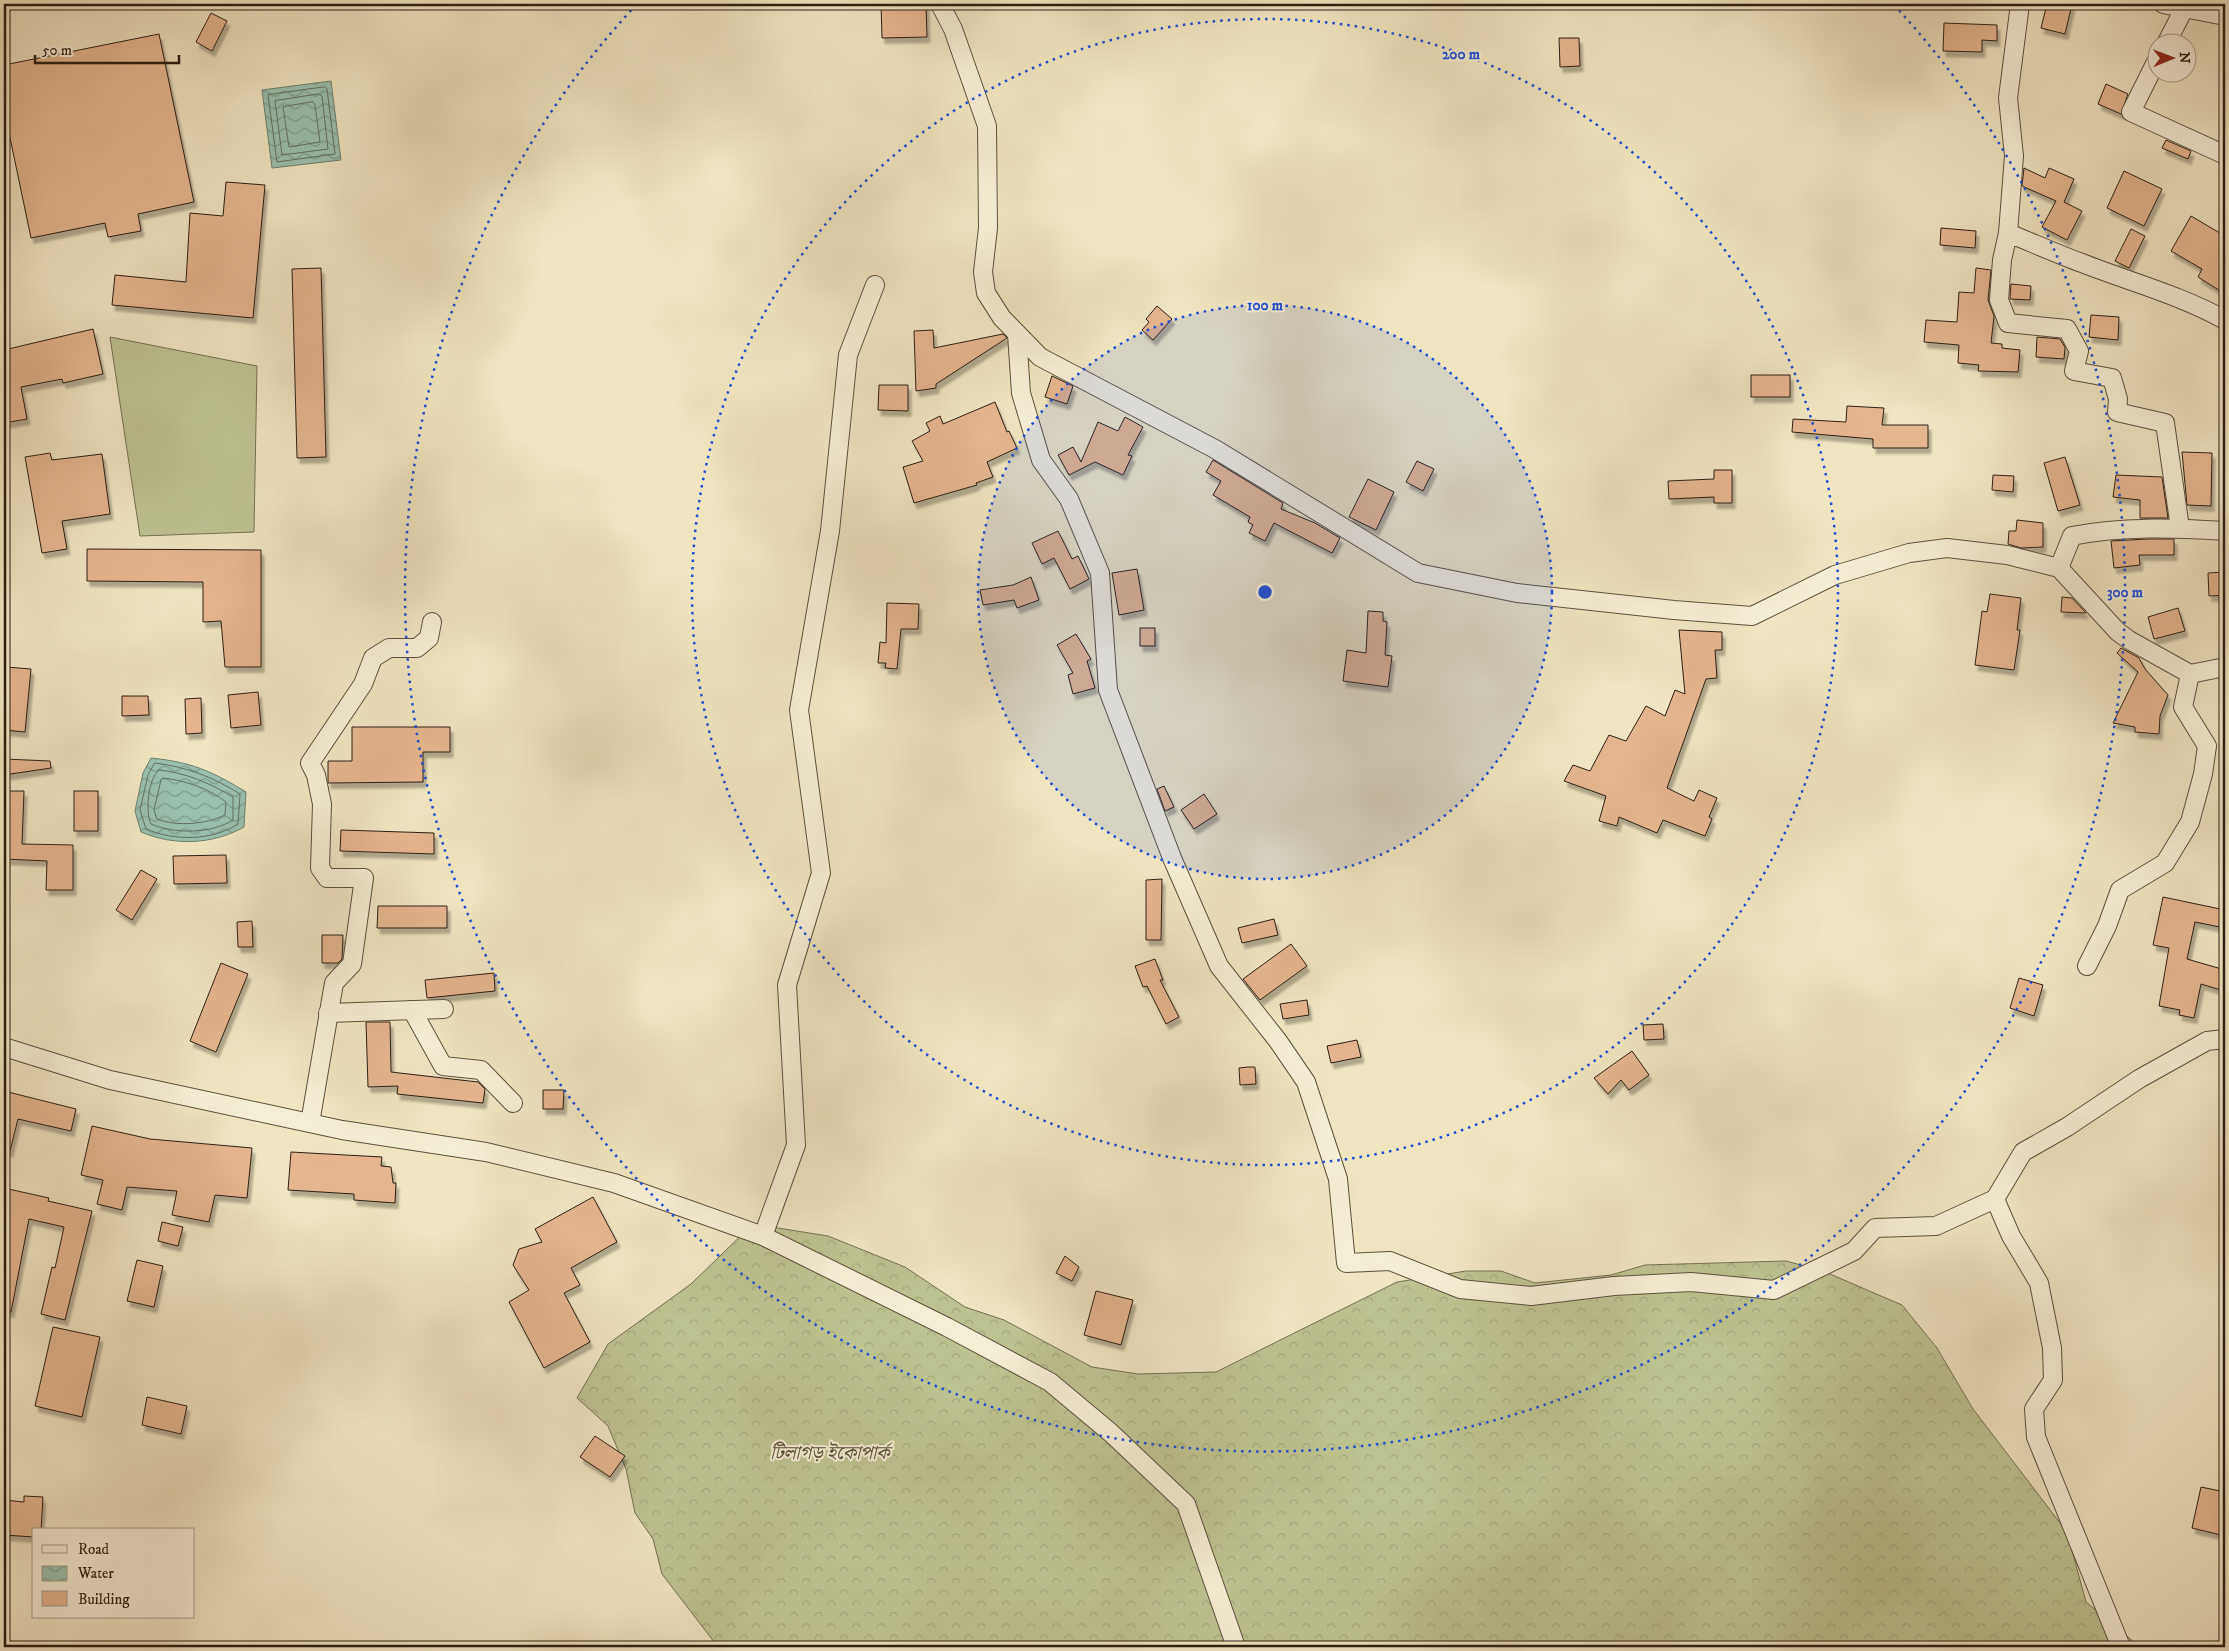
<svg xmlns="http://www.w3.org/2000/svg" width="2229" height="1651" font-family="'IM FELL DW Pica','Noto Serif Bengali',serif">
<defs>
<pattern id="forest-crowns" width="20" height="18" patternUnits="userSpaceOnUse" patternTransform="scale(1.25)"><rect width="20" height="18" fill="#bdc390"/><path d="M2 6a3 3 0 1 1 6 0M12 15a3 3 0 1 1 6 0" fill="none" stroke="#a3a77b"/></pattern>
<pattern id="water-waves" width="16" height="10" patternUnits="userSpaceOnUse" patternTransform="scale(1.25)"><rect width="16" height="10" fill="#9abfaf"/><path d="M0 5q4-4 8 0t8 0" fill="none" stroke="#7e9b8d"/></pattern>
<filter id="shadow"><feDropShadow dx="3" dy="5.5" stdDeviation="1" flood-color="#0004"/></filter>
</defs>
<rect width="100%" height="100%" fill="#efe5c0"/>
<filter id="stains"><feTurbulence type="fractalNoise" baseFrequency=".004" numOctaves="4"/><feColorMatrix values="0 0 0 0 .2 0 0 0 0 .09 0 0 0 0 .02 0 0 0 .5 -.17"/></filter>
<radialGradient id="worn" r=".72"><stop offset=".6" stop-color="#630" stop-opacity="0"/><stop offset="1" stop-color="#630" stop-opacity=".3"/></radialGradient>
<!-- forest -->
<path fill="url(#forest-crowns)" stroke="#747151" d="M753,1224L828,1236L905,1267L965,1307L1004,1320L1092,1367L1138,1374L1216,1372L1397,1282L1466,1271H1501L1535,1283L1611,1275L1645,1265L1786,1261L1823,1271L1902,1305L1937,1348L1973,1409L2067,1532L2086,1602L2140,1647H718L662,1574L653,1539L635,1513L626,1469L608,1426L577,1398L608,1344L691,1284Z"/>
<!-- pitch -->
<path fill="#bdc390" stroke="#747151" d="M110,337L257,366L254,532L140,536Z"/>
<!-- water -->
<g fill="url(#water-waves)" stroke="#6d7f70">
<path d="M331,81L341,160L272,168L262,90Z"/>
<path d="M151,758C191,762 212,771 246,792L244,827C212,845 174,846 141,832L135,811L143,773Z"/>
</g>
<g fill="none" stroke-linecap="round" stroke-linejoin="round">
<!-- shore -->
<g stroke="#626f60" stroke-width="1">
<path d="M325,87L327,89L335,154L277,162L268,95Z"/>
<path d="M319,94L322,96L328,149L282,155L275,101Z"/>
<path d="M313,102L315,105L320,142L289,147L283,107Z"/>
<path d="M155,763C187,767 213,777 240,794L238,824C212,841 174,841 146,829L140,810L148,775Z"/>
<path d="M159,770C186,773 210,783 233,797V820C211,834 174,834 151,824C145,812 148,779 159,770Z"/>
<path d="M163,778C184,780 210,789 226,802L225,815C207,824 177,827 157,819L154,810L161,780Z"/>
</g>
</g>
<!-- building -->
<g fill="#e5b58d" stroke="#2a1f12" filter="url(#shadow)">
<path d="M881,4H926L927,37L882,38Z"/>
<path d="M2047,4H2072L2065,34L2041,28Z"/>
<path d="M211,13L227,21L212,51L196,42Z"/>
<path d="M1944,23L1997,25V41L1982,40V52L1943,51Z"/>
<path d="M159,34L194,202L138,214L141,231L108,237L105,223L31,238L4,109V65Z"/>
<path d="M1559,38H1579L1580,66L1560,67Z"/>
<path d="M2106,84L2128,94L2121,114L2098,104Z"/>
<path d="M2166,140L2191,151L2188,159L2162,148Z"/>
<path d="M2024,168L2045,178L2049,168L2074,179L2064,202L2082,211L2067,240L2042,227L2056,201L2022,186Z"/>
<path d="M2124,171L2162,189L2144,226L2107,208Z"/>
<path d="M226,182L265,185L253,318L112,305L115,275L186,282L190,213L223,216Z"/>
<path d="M2191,216L2225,236V294L2198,277L2202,269L2171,251Z"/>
<path d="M1941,228L1976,231L1975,248L1940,245Z"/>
<path d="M2131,229L2145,236L2129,268L2115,261Z"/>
<path d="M321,268L326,457L297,458L292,269Z"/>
<path d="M1976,268L1991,270L1988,300L1994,316L1991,343L2002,344V348L2020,350L2018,372L1978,371L1979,365L1958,363L1959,345L1924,342L1926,320L1957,322L1959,292L1974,293Z"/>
<path d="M2011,284L2031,286L2030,300L2010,299Z"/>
<path d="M1157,306L1172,319L1153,340L1142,330L1149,322L1146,319Z"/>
<path d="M2091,315L2119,317L2118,340L2089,337Z"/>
<path d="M93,329L103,374L63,383L62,379L21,387L27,419L4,423V350Z"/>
<path d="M933,330L934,348L1003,334L1007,338L936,384V388L916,391L914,331Z"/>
<path d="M2037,337L2060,339L2065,347L2064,359L2036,357Z"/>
<rect x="1751" y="375" width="39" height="22"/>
<path d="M1052,376L1073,386L1067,404L1045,397Z"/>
<path d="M879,385H908V411L878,410Z"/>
<path d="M995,402L1007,432L1009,431L1017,448L987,462L993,477L976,483L977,485L914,503L903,467L923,461L912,441L930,431L926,423L940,416L943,424Z"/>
<path d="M1847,406L1884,408L1882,425H1928V448H1873V439L1792,432L1793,419L1846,422Z"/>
<path d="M1125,417L1143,427L1128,455L1132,456L1123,475L1095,462L1069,475L1058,455L1073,447L1081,462L1098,422L1118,431Z"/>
<path d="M2182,452L2212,453L2211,506L2187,505Z"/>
<path d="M50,453L52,460L102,454L110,514L62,521L67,549L42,553L25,457Z"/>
<path d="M2065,457L2080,505L2058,511L2044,463Z"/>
<path d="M1213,460L1283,503L1281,509L1315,523L1340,538L1332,553L1274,523L1265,541L1249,533L1253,525L1248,522L1250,517L1213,495L1221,481L1206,472Z"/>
<path d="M1417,461L1434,469L1423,491L1406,482Z"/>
<path d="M1714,470H1732V503H1714V497L1669,499L1668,481L1714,479Z"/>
<path d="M1993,475L2014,476L2013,492L1992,490Z"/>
<path d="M2116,475L2162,477L2168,518H2140V500L2113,497Z"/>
<path d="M1368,479L1394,492L1376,530L1349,517Z"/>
<path d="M2017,520L2043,523V547L2021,548L2008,544L2009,531H2016Z"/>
<path d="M1058,531L1072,559L1078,556L1089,579L1070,589L1054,558L1042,564L1032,543Z"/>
<path d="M2148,539H2174V555H2139L2140,565L2114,568L2111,541Z"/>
<path d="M87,549L261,550V667H225L221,621L203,622V582L87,581Z"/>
<path d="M1137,569L1144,610L1119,615L1112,573Z"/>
<path d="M2225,572V595L2209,596L2208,573Z"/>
<path d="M1031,577L1039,600L1017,608L1014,600L983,605L980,590L1013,585Z"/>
<path d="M1990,594L2021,598L2017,630H2020L2014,670L1975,665L1982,611L1987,612Z"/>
<path d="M2062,597L2072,598L2086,613L2061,612Z"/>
<path d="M887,603L919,604L918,629H901L897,669L885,668L886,663H878L880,642L886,643Z"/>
<path d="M2178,608L2185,631L2154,639L2148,617Z"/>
<path d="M1368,611L1383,612V621L1387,622L1385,655L1392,656L1388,687L1343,681L1347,650L1366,653Z"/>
<rect x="1140" y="628" width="15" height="18"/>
<path d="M1679,630L1722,632V650H1715L1717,678L1706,679L1667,788L1694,801L1699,790L1717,798L1709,817L1712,819L1705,836L1663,820L1657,833L1619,817L1617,826L1599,821L1606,796L1564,781L1573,765L1590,771L1609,735L1626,741L1646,706L1665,716L1675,690L1685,694Z"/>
<path d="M1076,634L1091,659L1087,661L1095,688L1073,694L1068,675L1073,673L1057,645Z"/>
<path d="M2121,648L2139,658L2145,669L2168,695L2160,716L2159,734L2135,732V727L2113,723L2138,672L2117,653Z"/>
<path d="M6,667L31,669L25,732L4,730Z"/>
<path d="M258,692L261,725L231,728L228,695Z"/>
<path d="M122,696H148L149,715L122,716Z"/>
<path d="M201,698L202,733L186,734L185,699Z"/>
<path d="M352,727H450V752H423V782L328,783V761H352Z"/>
<path d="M4,759L50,761L51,768L4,775Z"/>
<path d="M1164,786L1174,807L1165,811L1157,789Z"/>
<path d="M4,791H24L22,844L73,845V890H46L47,861L4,859Z"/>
<rect x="74" y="791" width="24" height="40"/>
<path d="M1204,794L1217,814L1194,829L1181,810Z"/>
<path d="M341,830L434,833V854L340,851Z"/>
<path d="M226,855L227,883L174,884L173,856Z"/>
<path d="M141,870L157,879L132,920L116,910Z"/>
<path d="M1162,879L1161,940H1146V880Z"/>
<path d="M2163,897L2225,910V928L2195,922L2187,959L2225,970V975L2221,990L2201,984L2194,1018L2179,1015L2180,1010L2159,1006L2169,948L2153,945Z"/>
<path d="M378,906H447V928H377Z"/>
<path d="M1274,919L1278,935L1242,943L1238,928Z"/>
<path d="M252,921L253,947H238L237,922Z"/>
<path d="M322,935H343L342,959L338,963H322Z"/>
<path d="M1291,944L1307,966L1260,1000L1243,979Z"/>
<path d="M1155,959L1163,980H1160L1179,1017L1166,1024L1147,986L1143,987L1135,966Z"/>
<path d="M221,963L248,974L216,1052L190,1041Z"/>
<path d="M494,973L495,991L427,998L425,980Z"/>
<path d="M2019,978L2043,985L2034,1016L2010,1008Z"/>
<path d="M1307,1000L1309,1015L1283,1019L1280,1004Z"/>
<path d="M366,1022H390L391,1072L478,1082L485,1089L483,1103L397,1094L398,1086L368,1087Z"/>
<path d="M1663,1024L1664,1039L1644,1040L1643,1025Z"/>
<path d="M1357,1040L1361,1057L1331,1063L1327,1046Z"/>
<path d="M1632,1051L1649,1075L1629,1090L1621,1080L1608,1094L1594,1078Z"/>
<path d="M1248,1067H1255L1256,1084L1240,1085L1239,1068Z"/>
<path d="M543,1090H564L563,1109H543Z"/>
<path d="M4,1091L76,1109L71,1131L18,1119L10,1151H4Z"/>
<path d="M92,1126L150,1139L252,1148L247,1198L215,1195L209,1222L172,1215L177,1191L127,1187L122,1210L97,1204L103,1180L81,1175Z"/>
<path d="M291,1152L382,1157L381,1166L391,1167L393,1183H396L395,1203L354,1200V1194L288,1190Z"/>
<path d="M4,1188L49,1198L48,1201L92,1211L65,1320L41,1314L52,1267L55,1268L64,1227L29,1219L11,1312L4,1311Z"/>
<path d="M593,1197L617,1242L571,1268L580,1285L564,1293L590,1342L544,1368L509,1302L529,1290L513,1265L519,1249L542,1242L535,1229Z"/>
<path d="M162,1222L183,1227L178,1246L158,1241Z"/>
<path d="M1065,1256L1079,1267L1072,1281L1056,1273Z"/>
<path d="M137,1260L163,1266L154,1307L127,1301Z"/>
<path d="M1096,1291L1133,1300L1121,1345L1084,1335Z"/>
<path d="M53,1327L100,1337L82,1417L35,1406Z"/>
<path d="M147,1397L187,1406L181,1434L142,1425Z"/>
<path d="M595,1436L625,1456L610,1477L580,1457Z"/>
<path d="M2201,1487L2225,1492V1536L2192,1528Z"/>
<path d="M24,1496L43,1497L41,1530H34V1537L4,1535V1500L24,1502Z"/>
</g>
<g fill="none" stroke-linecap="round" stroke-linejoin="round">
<defs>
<g id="minor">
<path d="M940,4L953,29L987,126L988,228L983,272L986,293L1002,318L1040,357L1215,449L1418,573L1517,593L1674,610L1752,616L1835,575L1909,553L1947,548L2007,555L2059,568L2118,632L2129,640L2190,674L2225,667"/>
<path d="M2163,4L2225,16"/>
<path d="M2167,42L2185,7"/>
<path d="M2156,62L2131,112L2225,155"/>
<path d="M2008,233L2014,156L2008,98L2020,4"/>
<path d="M1017,334L1021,393L1041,460L1069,499L1100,573L1108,690L1172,858L1219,966L1278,1041L1306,1082L1338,1179L1346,1263L1390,1261L1460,1289L1531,1296L1614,1286L1691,1282L1774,1290L1854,1251L1875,1228L1936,1226L1995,1199L2011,1236L2039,1283L2052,1348L2053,1380L2034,1409L2036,1437L2121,1647"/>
<path d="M2180,528L2165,423L2117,412L2118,399L2112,378L2074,371L2079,351L2067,329L2008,323L1999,300L2002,260L2008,233C2033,243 2057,254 2082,263C2130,282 2180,295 2225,320"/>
<path d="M2059,568L2072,536C2122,526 2174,528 2225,531"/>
<path d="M2087,966L2107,926L2120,890L2165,863L2190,822L2203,774L2207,746L2183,707L2190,674"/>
<path d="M412,1010L443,1066L481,1070L513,1103"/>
<path d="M328,1013L444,1009"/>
<path d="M4,1047L110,1080L342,1130L486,1152L614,1183L763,1236L947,1327L1050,1382L1111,1433L1186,1504L1236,1647"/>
<path d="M310,1123L334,983L352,964L364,878H327L320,868L322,804L316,775L310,763L363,684L373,658L389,648H417L429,638L432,622"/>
<path d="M1995,1199L2023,1152L2067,1127L2139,1079L2207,1041L2225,1039"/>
<path d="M763,1236L796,1145L787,985L821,873L799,710L830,531L848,355L875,285"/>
</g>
</defs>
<!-- minor casing -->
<use href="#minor" stroke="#5b503e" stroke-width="20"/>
<!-- minor -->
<use href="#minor" stroke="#f5eed6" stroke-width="18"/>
</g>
<!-- distance rings -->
<circle cx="1265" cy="592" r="287" fill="#1d4ed8" fill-opacity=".12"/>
<g fill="none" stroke="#1d4ed8" stroke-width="2.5" stroke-dasharray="2.5 5">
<circle cx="1265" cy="592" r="287"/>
<circle cx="1265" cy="592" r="573"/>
<path d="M1894 5A860 860 0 1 1 636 5"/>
</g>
<g text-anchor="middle" stroke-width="4" stroke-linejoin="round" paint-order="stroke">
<!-- park labels -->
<g font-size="19" font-style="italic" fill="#565038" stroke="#f5eed6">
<text x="830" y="1459">টিলাগড় ইকোপার্ক</text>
</g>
</g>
<circle cx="1265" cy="592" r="8" fill="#1d4ed8" stroke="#f5eed6" stroke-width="2.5"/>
<g font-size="15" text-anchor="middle" font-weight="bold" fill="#1d4ed8" stroke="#f5eed6" stroke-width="4" stroke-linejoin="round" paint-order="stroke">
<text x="1461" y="59">200 m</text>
<text x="1265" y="310">100 m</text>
<text x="2125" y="597">300 m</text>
</g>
<!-- margin -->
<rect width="2229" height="1651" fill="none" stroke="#efe5c0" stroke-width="20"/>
<rect x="5" y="5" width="2219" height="1641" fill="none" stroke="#2a1f12" stroke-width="2.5"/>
<rect x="10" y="10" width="2209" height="1631" fill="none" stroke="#2a1f12"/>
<!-- legend -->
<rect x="32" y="1528" width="162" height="90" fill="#f5eed6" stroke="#a49b88"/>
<rect x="42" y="1545" width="25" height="8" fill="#f5eed6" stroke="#a49b88"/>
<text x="78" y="1554" font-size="15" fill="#2a1f12">Road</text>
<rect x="42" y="1566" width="25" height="15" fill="url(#water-waves)" stroke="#a49b88"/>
<text x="78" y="1578" font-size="15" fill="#2a1f12">Water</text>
<rect x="42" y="1591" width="25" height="15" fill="#e5b58d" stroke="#a49b88"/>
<text x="78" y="1604" font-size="15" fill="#2a1f12">Building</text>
<!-- north arrow -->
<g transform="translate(2172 58) rotate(89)"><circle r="24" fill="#f5eed6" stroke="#a49b88"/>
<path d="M0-4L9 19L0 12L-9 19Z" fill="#8f2418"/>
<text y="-8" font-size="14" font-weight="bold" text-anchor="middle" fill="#2a1f12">N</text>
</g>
<!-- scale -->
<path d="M35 55v8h144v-8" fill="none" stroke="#2a1f12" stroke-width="2.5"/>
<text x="42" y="55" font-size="15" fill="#2a1f12" stroke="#f5eed6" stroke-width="4" paint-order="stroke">50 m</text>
<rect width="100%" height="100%" filter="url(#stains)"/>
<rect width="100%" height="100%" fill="url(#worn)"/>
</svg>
